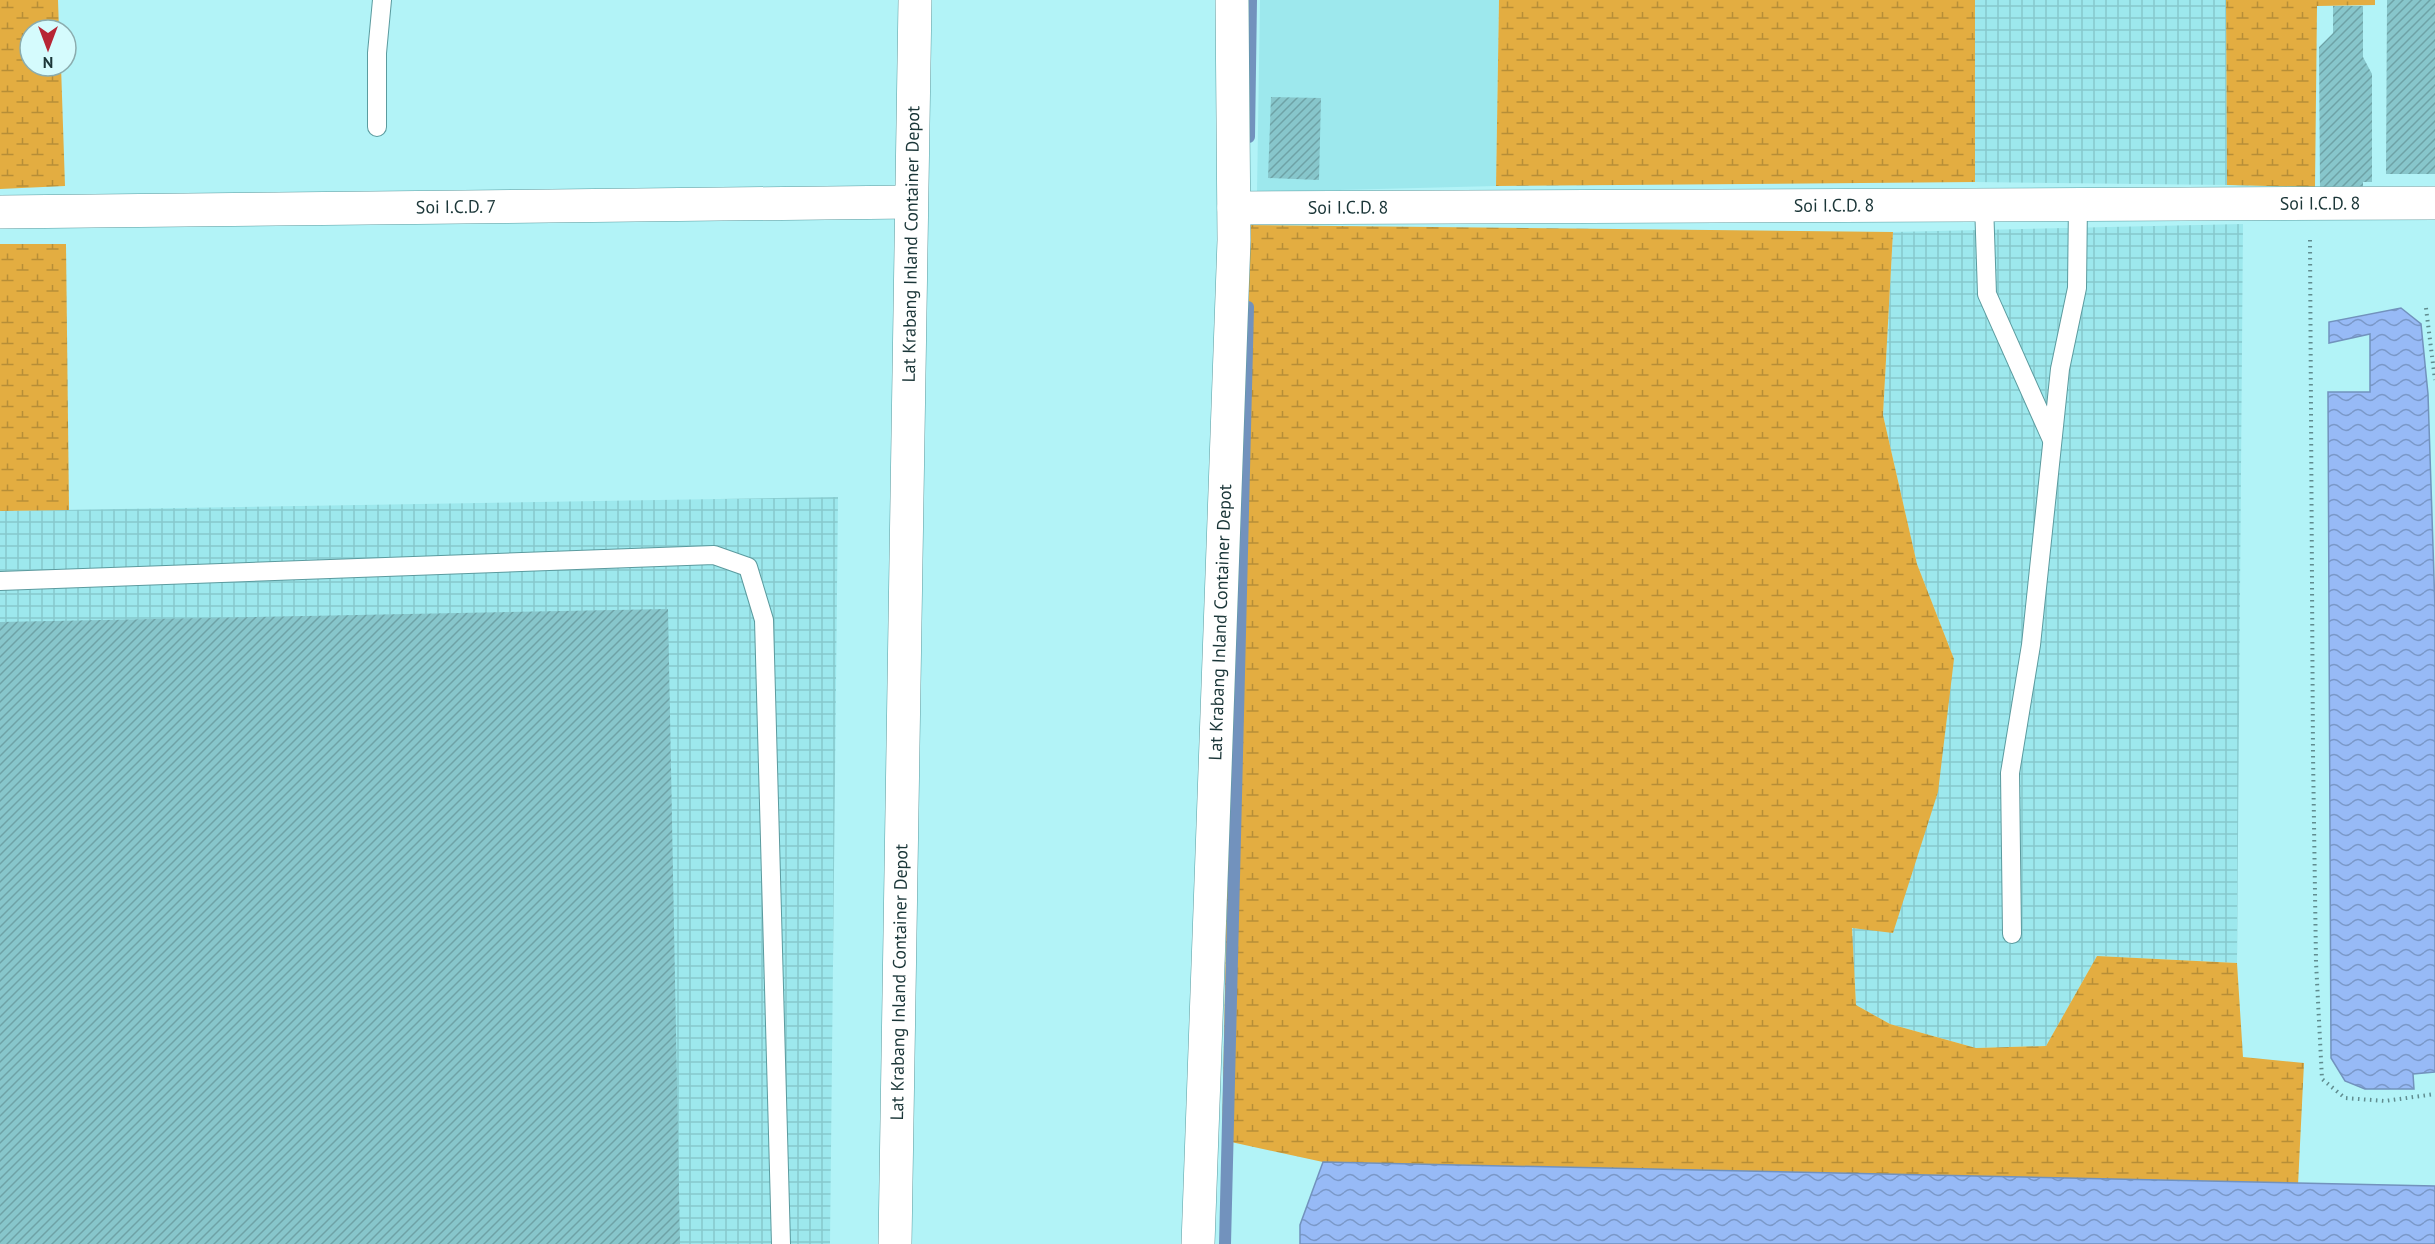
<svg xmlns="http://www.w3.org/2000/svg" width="2435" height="1244" font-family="'PT Sans',sans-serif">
<defs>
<pattern id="industrial-grid" width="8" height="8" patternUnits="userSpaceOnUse" patternTransform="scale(1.5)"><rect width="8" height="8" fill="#9de8ed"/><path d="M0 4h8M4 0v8" fill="none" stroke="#87c8cc"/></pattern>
<pattern id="wetland-marsh" width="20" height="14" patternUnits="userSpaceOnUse" patternTransform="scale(1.5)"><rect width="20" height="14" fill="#e3ad41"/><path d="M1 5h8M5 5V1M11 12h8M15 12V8" fill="none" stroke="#b78e37"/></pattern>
<pattern id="water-waves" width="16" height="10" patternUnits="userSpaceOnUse" patternTransform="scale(1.5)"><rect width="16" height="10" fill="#97baf6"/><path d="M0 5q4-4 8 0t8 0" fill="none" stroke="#7a98c8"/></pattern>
<pattern id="building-hatch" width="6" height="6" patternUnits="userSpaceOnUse" patternTransform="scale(1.5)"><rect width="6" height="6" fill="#87c6cb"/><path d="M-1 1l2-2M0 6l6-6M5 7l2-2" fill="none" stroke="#6ea2a6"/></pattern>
</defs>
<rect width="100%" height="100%" fill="#b2f3f7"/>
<!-- built -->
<path fill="#9de8ed" d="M1260,0H1499L1496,186L1257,192Z"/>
<!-- industrial -->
<g fill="url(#industrial-grid)">
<path d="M1975,0H2226L2227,185L1975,182Z"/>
<path d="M2243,224L2237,963L2097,956L2046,1046L1976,1048L1890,1024L1856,1005L1852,927L1893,932L1954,659L1917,564L1883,415L1893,232Z"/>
<path d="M838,497L830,1244H0V511Z"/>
</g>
<!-- wetland -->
<g fill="url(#wetland-marsh)">
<path d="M0,0H58L59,30H30V66H61L65,186L0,189Z"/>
<path d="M1499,0H1975V182L1496,186Z"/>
<path d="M2226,0H2375V5L2317,6L2315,187L2227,185Z"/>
<path d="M1240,225L1893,232L1883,415L1917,564L1954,659L1938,792L1893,933L1852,928L1856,1005L1890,1024L1976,1048L2046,1046L2097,956L2237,963L2243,1057L2304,1063L2298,1185L1323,1162L1222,1140Z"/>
<path d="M0,244H66L69,510L0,511Z"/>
</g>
<!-- water -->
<g fill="url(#water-waves)" stroke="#7292bd" stroke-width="1.5">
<path d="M2401,308L2421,324L2428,394L2435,608V1072L2413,1074L2414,1089H2365L2345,1081L2331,1058L2328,392H2370V334L2329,343V322Z"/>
<path d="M1323,1162L2435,1186V1244H1300V1225Z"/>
</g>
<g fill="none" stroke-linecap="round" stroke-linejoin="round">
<!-- stream -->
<g stroke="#7292bd" stroke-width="12">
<path d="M1249,137L1251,0"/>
<path d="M1225,1244L1248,307"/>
</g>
</g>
<!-- building -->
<g fill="url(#building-hatch)">
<path d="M2387,0H2435V174H2386Z"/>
<path d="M2333,6H2363V57L2372,74V182H2363V192H2320L2319,47L2333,33Z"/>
<path d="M1271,97L1321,98L1319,180L1268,178Z"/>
<path d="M668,609L680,1244H0V622Z"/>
</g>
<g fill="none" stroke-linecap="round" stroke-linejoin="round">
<defs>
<g id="service">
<path d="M377,127V53L382,0"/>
<path d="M1984,203L1987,294L2052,440"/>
<path d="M0,581L714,555L748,567L764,620L781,1244"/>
<path d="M2012,934L2010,773L2031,645L2060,369L2077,288L2078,202"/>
</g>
<g id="minor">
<path id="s1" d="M1234,208L2435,203"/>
<path id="s2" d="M0,212L911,202"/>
<path id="s3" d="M895,1244L915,0"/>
<path id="s4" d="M1198,1244L1234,240L1232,0"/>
</g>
</defs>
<!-- service casing -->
<use href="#service" stroke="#5b9b9f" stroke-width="20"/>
<!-- minor casing -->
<use href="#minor" stroke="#5b9b9f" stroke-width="34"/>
<!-- path -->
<g stroke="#608c8f" stroke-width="4" stroke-dasharray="1.5 4.5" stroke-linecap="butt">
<path d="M2310,240L2313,754L2316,962L2322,1079L2345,1098L2385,1101L2435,1094"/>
<path d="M2426,308L2435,380"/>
</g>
<!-- service -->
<use href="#service" stroke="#fff" stroke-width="18"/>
<!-- minor -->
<use href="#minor" stroke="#fff" stroke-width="33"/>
</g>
<g text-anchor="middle" stroke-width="5" stroke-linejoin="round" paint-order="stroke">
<!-- street labels -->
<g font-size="18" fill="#1b3638" stroke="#d5fbfd">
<text dy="6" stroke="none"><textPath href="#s1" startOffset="1086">Soi I.C.D. 8</textPath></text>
<text dy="6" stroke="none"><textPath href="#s1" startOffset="600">Soi I.C.D. 8</textPath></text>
<text dy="6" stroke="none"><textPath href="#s2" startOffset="456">Soi I.C.D. 7</textPath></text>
<text dy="6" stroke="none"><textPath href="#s1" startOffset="114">Soi I.C.D. 8</textPath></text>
<text dy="6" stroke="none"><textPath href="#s3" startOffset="1000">Lat Krabang Inland Container Depot</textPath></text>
<text dy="6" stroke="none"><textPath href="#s4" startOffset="622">Lat Krabang Inland Container Depot</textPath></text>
<text dy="6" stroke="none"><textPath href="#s3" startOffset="262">Lat Krabang Inland Container Depot</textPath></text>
</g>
</g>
<!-- north arrow -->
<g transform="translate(48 48) rotate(180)"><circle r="28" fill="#d5fbfd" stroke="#8bacae" stroke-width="1.5"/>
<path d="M0-4.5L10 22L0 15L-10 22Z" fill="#b72535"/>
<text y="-9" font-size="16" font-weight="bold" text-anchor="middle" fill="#1b3638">N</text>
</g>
</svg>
